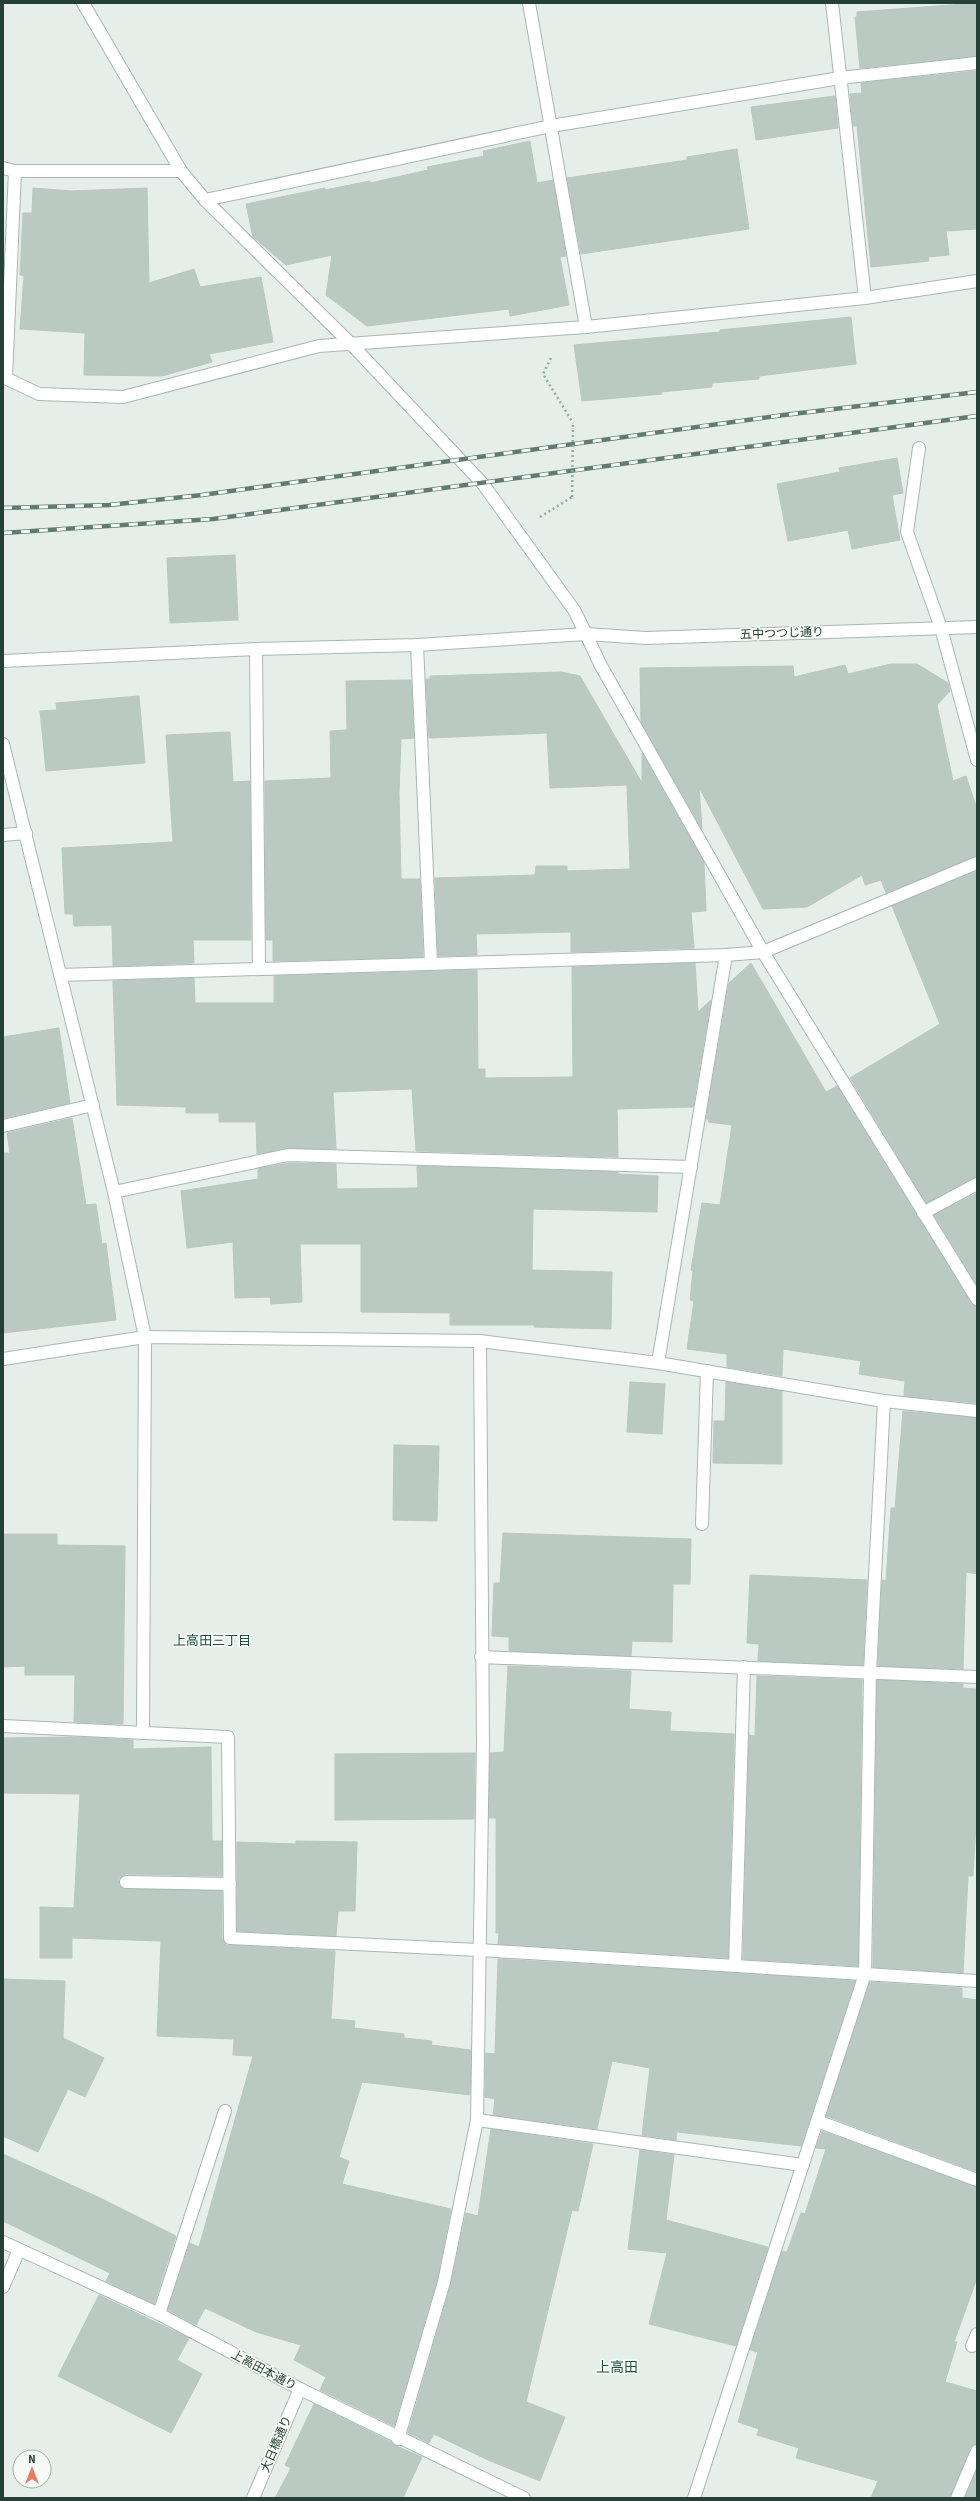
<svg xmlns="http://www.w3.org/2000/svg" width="980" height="2501" font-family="'Source Sans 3','Noto Sans JP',sans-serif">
<rect width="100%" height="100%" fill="#e6eeea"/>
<!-- building -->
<g fill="#bbc9c3" stroke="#b8c8c0">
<path d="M977,3V56L860,68L855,17H857V12Z"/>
<path d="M977,71V229L946,231L949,255L928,257L929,261L871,267L857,126H853L850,94L862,93L861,83Z"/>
<path d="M835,96L838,128L756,140L751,107Z"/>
<path d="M530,141L537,183L553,180L566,256L560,257L569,305L510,316L509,309L367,326L326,295L332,255L286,265L253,237L246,204L325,188V190L370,181V183L428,170L427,167L484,156L483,151Z"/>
<path d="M737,149L749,229L581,254L567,178L687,160V157Z"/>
<path d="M33,188L72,191L147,188L149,283L194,269L200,287L261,277L273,342L209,354L212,362L162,376L84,375L85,333L20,329L24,276L20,275L23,213H32Z"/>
<path d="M851,317L856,364L759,376V379L712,383V387L661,392L662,394L582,401L574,345L720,332V330Z"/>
<path d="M897,458L903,493L892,495L900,540L852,549L848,530L788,541L777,484L840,472L839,468Z"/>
<path d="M235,555L238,620L170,623L167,558Z"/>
<path d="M891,664H917L948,683L950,691L937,705L953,781L966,776L977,809V856L886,893L881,880L865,885L862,875L807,907L763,909L699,787L702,829L641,722L640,668L793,666L794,677L845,665L848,674Z"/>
<path d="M561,672L580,676L642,783V753L704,862L706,911L691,912L694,948L571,952V932L476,934L477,955L438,956L435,878L535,875L536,866H567V871L630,869L627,785L550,788L547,733L429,738L426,679H430V676Z"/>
<path d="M411,680L414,738L401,739L399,793L401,879H420L423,957L273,961V940H266L265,781L331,778L330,731L347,730L346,681Z"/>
<path d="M139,696L145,763L46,771L40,711L57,710L56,703Z"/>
<path d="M230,732L233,782L250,781L251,940H193L194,963L113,966L112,925L74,926L73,914H65L62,848L173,842L166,735Z"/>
<path d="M977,871V1177L926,1203L850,1078L940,1024L892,906Z"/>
<path d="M695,963L698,1012L711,1000L693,1107L617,1109L618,1157L416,1151L412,1089L333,1092L336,1149L288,1148L257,1154L256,1122H219V1113H186V1107L117,1105L113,981L194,978L195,1003H274V976L477,970L478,1069H485V1078L573,1077L572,967Z"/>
<path d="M751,963L826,1092L837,1086L971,1303L977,1306V1403L904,1396L905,1381L859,1374L861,1361L783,1349L782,1376L727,1367V1354L687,1349L694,1301L690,1300L693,1271L691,1270L702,1203L720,1205L732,1125L708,1122L709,1119H706L729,983Z"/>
<path d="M59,1028L70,1103L4,1118L3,1037Z"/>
<path d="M72,1118L86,1205L96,1204L102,1244L106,1243L116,1320L3,1333V1153H10L7,1133Z"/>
<path d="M289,1163L336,1164L337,1189L418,1188L417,1166L618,1172V1174L658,1176L657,1212L533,1209L532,1270L612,1272L611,1329L534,1327V1325H450V1313L361,1312V1244H300L302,1302L271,1304L270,1297L235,1298L233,1242L187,1248L181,1191L258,1179V1169Z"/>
<path d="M977,1193V1285L934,1215Z"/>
<path d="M630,1382L665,1384L662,1434L627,1432Z"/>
<path d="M726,1382L782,1391V1464L713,1463L714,1421H725Z"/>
<path d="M903,1411L977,1418V1574L966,1572L963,1669L878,1666L882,1580L886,1581L891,1508H895Z"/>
<path d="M394,1445L439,1446L437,1521L393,1520Z"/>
<path d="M503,1533L691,1539L690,1584H673L672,1642L632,1641L631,1656L509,1651V1637L492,1636L494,1583H500Z"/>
<path d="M3,1534H57V1545L125,1546L123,1724L74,1722L75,1675H25V1666L3,1667Z"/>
<path d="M750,1575L867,1580L863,1665L758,1661L759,1644L747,1643Z"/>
<path d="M508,1666L631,1671L629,1709L671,1712L670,1731L734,1734L728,1958L498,1944L499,1933H496V1818H489L490,1753L504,1752Z"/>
<path d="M757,1676L862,1680L858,1966L743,1959L749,1735L755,1736Z"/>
<path d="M877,1680L963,1684V1688L977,1689V1804L973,1876H968L963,1973L873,1967Z"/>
<path d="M73,1737L133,1740V1749L211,1747L212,1841H222V1876L126,1874L119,1878V1885L122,1888L222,1891V1938L226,1945L335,1951L331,2019L355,2021L354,2028L404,2034V2038L432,2041L431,2045L471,2050L470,2095L362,2082L339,2157L349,2161L342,2184L451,2209L437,2280L394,2426L320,2390L326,2377L294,2360L301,2345L256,2332L205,2308L196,2325L168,2310L190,2243L199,2247L253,2056L233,2055L234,2039L157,2036L161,1941L72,1938V1958H40V1907L74,1908L80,1794L3,1793V1738Z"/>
<path d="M475,1753L474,1819L335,1820V1754Z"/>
<path d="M296,1841L357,1842L355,1911H338L336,1936L237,1931V1842L296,1844Z"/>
<path d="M498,1959L734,1973L855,1981L801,2146L677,2132L676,2140L642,2135L650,2068L612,2061L597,2129L493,2115L495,2099L485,2097L486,2053L495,2054Z"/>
<path d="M3,1979L65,1981L63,2038L104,2058L85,2097L68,2089L38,2152L3,2136Z"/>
<path d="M870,1982L962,1988V1998L977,2000V2172L826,2116Z"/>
<path d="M491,2129L593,2144L578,2211L572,2210L526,2402L565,2417L540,2481L488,2460L434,2434L429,2443L408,2433L451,2284L466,2213L478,2216Z"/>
<path d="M822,2131L977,2187V2278L954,2342H957L945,2382L977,2391V2444L970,2448L950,2498H871L878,2481L796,2458L799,2448L757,2435L759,2429L738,2422L758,2352L750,2350L782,2251L787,2252L801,2213L805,2214L826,2149L816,2148Z"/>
<path d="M640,2150L674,2155L666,2220L768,2247L736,2346L649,2324L667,2253L628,2249Z"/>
<path d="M3,2154L100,2198L176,2236L154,2304L106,2281L110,2273L3,2221Z"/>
<path d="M99,2295L189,2338L177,2360L202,2374L171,2433L58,2376Z"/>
<path d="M314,2404L391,2442L396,2446L422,2457L403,2498H275L291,2468L285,2465Z"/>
<path d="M977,2470V2498H965Z"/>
</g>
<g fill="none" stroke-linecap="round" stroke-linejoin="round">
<defs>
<g id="service">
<path d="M529,3L586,327"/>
<path d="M205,200L551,126L840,78L977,63"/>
<path d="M919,448L907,532L941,628"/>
<path d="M417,645L431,963"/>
<path d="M256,649L259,969"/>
<path d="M3,835L26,833"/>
<path d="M114,1192L288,1155L691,1167"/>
<path d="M923,1213L977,1184"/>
<path d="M702,1524L707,1371"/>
<path d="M126,1882L230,1884"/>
<path d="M735,1966L744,1667"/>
<path d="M477,2120L803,2165"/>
<path d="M3,2287L19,2250"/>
<path d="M159,2314L225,2111"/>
<path d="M972,2346L977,2334"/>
<path d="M957,2498L977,2451"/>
</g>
<g id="minor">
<path d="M83,3L181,171L205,200L352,345"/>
<path d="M832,3L865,298"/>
<path d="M3,168L15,171H181"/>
<path d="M3,377L39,394L123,397L319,346L586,327L865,298L977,281"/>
<path d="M6,377L15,171"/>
<path d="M941,628L977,760"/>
<path d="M586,634L600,664L763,952L977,1299"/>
<path d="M3,744L114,1192L145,1337L143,1733"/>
<path d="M60,975L726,955L763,952L977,863"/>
<path d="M3,1126L93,1105"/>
<path d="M3,1359L145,1337L480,1341L658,1363L884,1401L977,1411"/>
<path d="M658,1363L726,955"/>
<path d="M481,1657L977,1677"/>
<path d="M3,1726L228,1737L230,1938L479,1950L977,1981"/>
<path d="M817,2121L977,2180"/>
<path d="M3,2242L159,2314L300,2389L524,2498"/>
<path d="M398,2439L444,2282L477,2120L483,1744L480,1341"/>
<path d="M253,2498L300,2389"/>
<path d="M694,2498L865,1974L870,1672L884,1401"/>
</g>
<g id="tertiary">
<path d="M352,345L483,484L574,610L586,634"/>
<path d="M3,661L256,649L417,645L586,634L646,638L977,627"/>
</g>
</defs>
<!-- service casing -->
<use href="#service" stroke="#a8b7b1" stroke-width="14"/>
<!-- minor casing -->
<use href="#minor" stroke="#a8b7b1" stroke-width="14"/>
<!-- tertiary casing -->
<use href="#tertiary" stroke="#a8b7b1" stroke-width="14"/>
<!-- path -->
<g stroke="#87b1a1" stroke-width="2.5" stroke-dasharray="2 3" stroke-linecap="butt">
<path d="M551,358L543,374L573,423"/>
<path d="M540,517L572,497"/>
</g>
<!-- service -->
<use href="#service" stroke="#fff" stroke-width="12"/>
<!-- minor -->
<use href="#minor" stroke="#fff" stroke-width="12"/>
<!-- tertiary -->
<use href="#tertiary" stroke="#fff" stroke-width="12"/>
<defs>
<g id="rail">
<path d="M3,508L109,505L202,495L784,415L977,392"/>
<path d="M3,533L213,519L977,416"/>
</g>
</defs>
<!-- rail casing -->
<use href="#rail" stroke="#607c72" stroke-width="4.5"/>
<!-- rail -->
<use href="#rail" stroke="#f7fbf8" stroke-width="3" stroke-dasharray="9" stroke-linecap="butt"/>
<!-- path-bridge -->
<path stroke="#87b1a1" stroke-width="2.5" stroke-dasharray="2 3" stroke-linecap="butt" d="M572,497L573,423"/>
</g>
<g text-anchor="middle" stroke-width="3.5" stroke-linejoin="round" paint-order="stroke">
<!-- street labels -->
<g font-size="12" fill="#254137" stroke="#f7fbf8">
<text transform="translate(782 633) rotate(-2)" y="4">五中つつじ通り</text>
<text transform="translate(264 2370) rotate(28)" y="4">上高田本通り</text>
<text transform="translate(276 2444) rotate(-67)" y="4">大日橋通り</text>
</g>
<!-- neighbourhood labels -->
<g font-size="13" fill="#215342" stroke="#f7fbf8">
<text x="212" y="1645">上高田三丁目</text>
</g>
<!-- quarter labels -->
<g font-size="14" fill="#215342" stroke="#f7fbf8">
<text x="617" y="2372">上高田</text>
</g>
</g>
<!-- border -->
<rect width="980" height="2501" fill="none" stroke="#254137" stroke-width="8"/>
<!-- north arrow -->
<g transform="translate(32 2469)"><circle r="19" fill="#f7fbf8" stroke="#a3b1ab"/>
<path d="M0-3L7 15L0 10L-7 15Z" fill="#ef7a63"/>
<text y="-6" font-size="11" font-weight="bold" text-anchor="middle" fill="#254137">N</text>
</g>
</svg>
